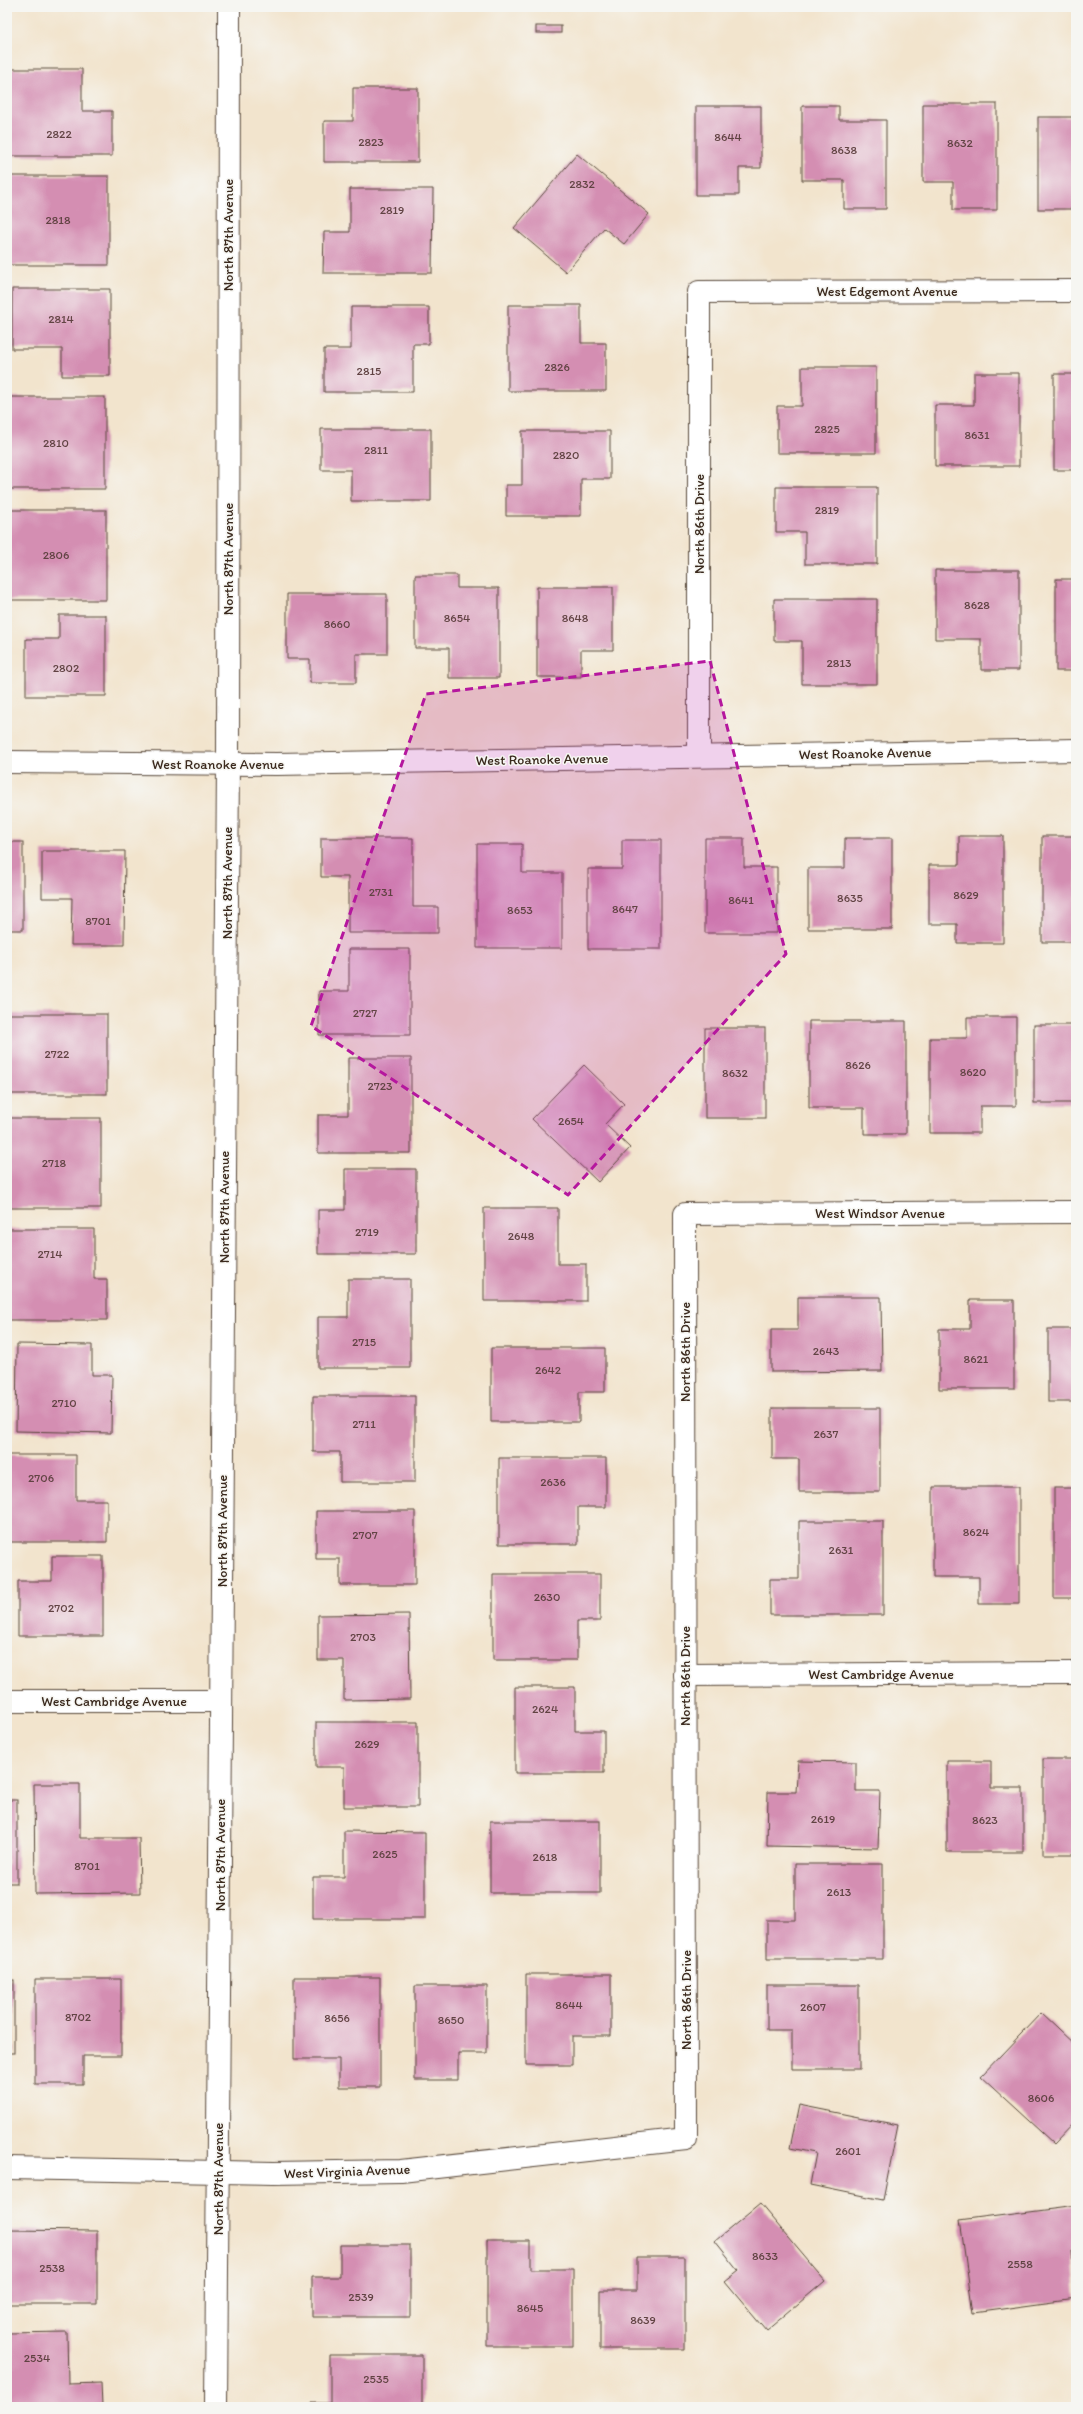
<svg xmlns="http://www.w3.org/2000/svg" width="1083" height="2414" font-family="Itim,sans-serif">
<rect width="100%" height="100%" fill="#f6f6f2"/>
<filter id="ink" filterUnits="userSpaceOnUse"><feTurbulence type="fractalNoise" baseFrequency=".025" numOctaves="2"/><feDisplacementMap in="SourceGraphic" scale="8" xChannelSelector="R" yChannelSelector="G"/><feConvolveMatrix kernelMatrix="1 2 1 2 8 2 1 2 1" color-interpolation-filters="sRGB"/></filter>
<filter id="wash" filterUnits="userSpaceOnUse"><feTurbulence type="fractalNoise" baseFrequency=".012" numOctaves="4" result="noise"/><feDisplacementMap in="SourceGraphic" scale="16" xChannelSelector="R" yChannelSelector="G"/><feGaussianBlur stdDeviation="0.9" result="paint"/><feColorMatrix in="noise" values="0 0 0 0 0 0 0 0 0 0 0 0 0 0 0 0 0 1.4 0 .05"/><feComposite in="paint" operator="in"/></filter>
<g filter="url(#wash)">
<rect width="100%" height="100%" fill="#f2e4cd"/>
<g id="blocks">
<!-- building -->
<g fill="#d48eb2">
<rect x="536" y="26" width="25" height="7"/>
<path d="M7,69H82V111H112V156H7Z"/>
<path d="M353,88H418V162H324V121H353Z"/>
<path d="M923,104H997V210H953V182H923Z"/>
<path d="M696,106H761V168H739V195H696Z"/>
<path d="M802,106H839V120H886V209H844V180H802Z"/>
<rect x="1038" y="117" width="38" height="92"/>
<path d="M577,154L649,214L624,244L604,228L566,272L514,228Z"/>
<rect x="8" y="176" width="101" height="89"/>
<path d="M350,189H433L432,273H323L324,232H350Z"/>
<path d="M12,289H110V376H62V349H12Z"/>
<path d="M508,305H581V343H606V391H508Z"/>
<path d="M351,307H429V344H413V392H324V349H351Z"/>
<path d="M802,367H876V453H777V406H802Z"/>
<path d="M974,373H1019V466H935V405H974Z"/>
<rect x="1054" y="374" width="22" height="96"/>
<rect x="7" y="397" width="98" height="92"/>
<path d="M321,429H431V501H351V470H321Z"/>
<path d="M522,431H610V479H581V516H506V485H522Z"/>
<path d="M776,487H877V564H805V532H776Z"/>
<rect x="7" y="510" width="99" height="90"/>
<path d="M935,570H1019V670H981V639H935Z"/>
<path d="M415,575H457V588H499V678H449V648H415Z"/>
<rect x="1056" y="579" width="20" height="92"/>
<path d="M537,587H613V650H581V677H537Z"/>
<path d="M287,594H387V654H356V683H310V659H287Z"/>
<path d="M774,599H877V684H802V641H774Z"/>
<path d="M59,615H106V696H26V639H59Z"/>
<path d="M959,836H1003V943H957V924H929V865H959Z"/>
<rect x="1042" y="836" width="34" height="106"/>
<path d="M321,838H413V907H438V933H348V877H321Z"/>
<path d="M705,838H744V867H777V933H705Z"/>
<path d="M845,838H892V929H808V868H845Z"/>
<path d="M622,840H661V949H588V869H622Z"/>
<rect x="7" y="842" width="16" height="88"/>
<path d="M477,844H522V873H562V948H477Z"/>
<path d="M42,851H125L124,945H71L72,898H42Z"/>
<path d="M349,949H410V1035H319V991H349Z"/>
<rect x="7" y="1014" width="100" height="80"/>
<path d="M967,1017H1016V1106H980V1133H930V1038H967Z"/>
<path d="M809,1021H906V1134H864V1108H809Z"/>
<rect x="1034" y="1025" width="42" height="78"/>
<rect x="705" y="1028" width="60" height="90"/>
<path d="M348,1058H411V1153H318V1115H348Z"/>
<path d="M584,1065L624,1104L605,1124L630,1148L598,1182L532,1119Z"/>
<rect x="7" y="1118" width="94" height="90"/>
<path d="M345,1169H416V1254H318V1210H345Z"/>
<path d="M484,1208H558V1264H586V1301H484Z"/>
<path d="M7,1229H94V1279H107V1320H7Z"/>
<path d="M348,1279H410V1368H318V1317H348Z"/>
<path d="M798,1297H881L882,1371L771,1372V1330H798Z"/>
<path d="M970,1300H1014V1389H939V1329H970Z"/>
<rect x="1048" y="1329" width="28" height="73"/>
<path d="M17,1344L92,1345V1375H112L111,1433L16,1431Z"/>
<path d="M491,1348H605V1392H579V1422H491Z"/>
<path d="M313,1396H415V1482H340V1452H313Z"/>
<path d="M772,1408H880V1492H799V1459H772Z"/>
<path d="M7,1455H76V1500H107V1542H7Z"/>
<path d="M499,1458H606V1507H578V1544H499Z"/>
<path d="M933,1487H1019V1604H979V1577H933Z"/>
<rect x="1054" y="1488" width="22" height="110"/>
<path d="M316,1511H415V1585H340V1559H316Z"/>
<path d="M799,1521H883V1615H770V1579H799Z"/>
<path d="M52,1556H103V1636H18V1581H52Z"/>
<path d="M493,1574H600V1621H577V1660H493Z"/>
<path d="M409,1614L410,1699L344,1700V1660H318V1615Z"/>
<path d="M515,1687H575V1731H604V1773H515Z"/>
<path d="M316,1722H418V1807H344V1767H316Z"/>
<rect x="1043" y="1759" width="33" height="95"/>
<path d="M798,1761L856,1762V1791H880L878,1848L767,1846L768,1792H796Z"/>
<path d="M947,1761H991V1788H1023V1852H947Z"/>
<path d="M34,1784H80V1838H139L140,1893L35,1894Z"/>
<rect x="7" y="1800" width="10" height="83"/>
<rect x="490" y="1821" width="110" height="72"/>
<path d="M344,1831L425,1832V1919H313V1877H344Z"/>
<path d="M795,1864H883V1959H767V1920H795Z"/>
<path d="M526,1974H611V2036H572V2065H526Z"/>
<path d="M294,1977H380V2087H339V2059H294Z"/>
<path d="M35,1979H121V2056H83V2084H35Z"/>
<rect x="7" y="1980" width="7" height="73"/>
<path d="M767,1985H859V2069H792V2030H767Z"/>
<path d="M415,1986H487V2053H458V2080H415Z"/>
<path d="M1041,2013L1076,2046V2120L1054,2143L981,2076Z"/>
<path d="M799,2105L898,2125L883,2200L810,2185L816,2153L790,2148Z"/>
<path d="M760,2204L825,2281L766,2331L725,2282L739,2271L715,2241Z"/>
<path d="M1076,2205V2249H1072L1076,2299L973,2313L960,2220Z"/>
<path d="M7,2230L97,2231V2304H7Z"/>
<path d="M487,2241H531V2269H573V2346H487Z"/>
<path d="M340,2245H410V2317H312V2277H340Z"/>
<path d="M637,2257H685V2349H600V2290H637Z"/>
<path d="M67,2332L68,2384L101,2383L102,2407H7V2333Z"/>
<path d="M330,2355H422V2407H312V2403H330Z"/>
</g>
</g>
</g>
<g filter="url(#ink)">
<use href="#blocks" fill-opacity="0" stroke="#564638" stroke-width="1"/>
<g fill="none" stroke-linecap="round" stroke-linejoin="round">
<defs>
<g id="minor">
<path d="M699,756V292L1076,291"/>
<path d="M7,762L277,764L1076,750"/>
<path d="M685,1675L1076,1673"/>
<path d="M7,1701H221"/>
<path d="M7,2168L273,2173L401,2171L686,2139L685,1214L1076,1212"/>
<path d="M216,2407L228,764L229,7"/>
</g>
</defs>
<!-- minor casing -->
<use href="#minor" stroke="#564638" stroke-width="24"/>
<!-- minor -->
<use href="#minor" stroke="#fff" stroke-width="22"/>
</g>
</g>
<!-- marked area -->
<path fill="#b5179e" fill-opacity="0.2" stroke="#b5179e" stroke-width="3" stroke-dasharray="8 5" stroke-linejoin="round" d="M710,661L786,954L568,1195L311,1026L426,694Z"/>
<g text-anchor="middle" stroke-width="3" stroke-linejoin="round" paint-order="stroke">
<!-- number labels -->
<g font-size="12" fill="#614343">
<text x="59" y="138">2822</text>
<text x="728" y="141">8644</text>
<text x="371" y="146">2823</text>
<text x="960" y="147">8632</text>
<text x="844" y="154">8638</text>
<text x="582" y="188">2832</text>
<text x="392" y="214">2819</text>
<text x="58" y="224">2818</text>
<text x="61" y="323">2814</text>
<text x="557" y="371">2826</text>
<text x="369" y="375">2815</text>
<text x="827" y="433">2825</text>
<text x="977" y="439">8631</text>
<text x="56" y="447">2810</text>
<text x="376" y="454">2811</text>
<text x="566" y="459">2820</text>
<text x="827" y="514">2819</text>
<text x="56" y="559">2806</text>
<text x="977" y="609">8628</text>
<text x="457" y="622">8654</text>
<text x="575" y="622">8648</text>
<text x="337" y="628">8660</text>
<text x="839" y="667">2813</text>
<text x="66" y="672">2802</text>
<text x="381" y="896">2731</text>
<text x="966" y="899">8629</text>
<text x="850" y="902">8635</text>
<text x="741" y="904">8641</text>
<text x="625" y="913">8647</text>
<text x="520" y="914">8653</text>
<text x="98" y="925">8701</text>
<text x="365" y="1017">2727</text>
<text x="57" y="1058">2722</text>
<text x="858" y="1069">8626</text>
<text x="973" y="1076">8620</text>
<text x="735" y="1077">8632</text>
<text x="380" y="1090">2723</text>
<text x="571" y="1125">2654</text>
<text x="54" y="1167">2718</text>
<text x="367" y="1236">2719</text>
<text x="521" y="1240">2648</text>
<text x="50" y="1258">2714</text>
<text x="364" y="1346">2715</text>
<text x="826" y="1355">2643</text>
<text x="976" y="1363">8621</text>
<text x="548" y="1374">2642</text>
<text x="64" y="1407">2710</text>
<text x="364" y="1428">2711</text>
<text x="826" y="1438">2637</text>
<text x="41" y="1482">2706</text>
<text x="553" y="1486">2636</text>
<text x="976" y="1536">8624</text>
<text x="365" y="1539">2707</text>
<text x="841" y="1554">2631</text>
<text x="547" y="1601">2630</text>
<text x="61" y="1612">2702</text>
<text x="363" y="1641">2703</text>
<text x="545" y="1713">2624</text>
<text x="367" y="1748">2629</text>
<text x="823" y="1823">2619</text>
<text x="985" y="1824">8623</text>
<text x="385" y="1858">2625</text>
<text x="545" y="1861">2618</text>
<text x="87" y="1870">8701</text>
<text x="839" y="1896">2613</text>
<text x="569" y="2009">8644</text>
<text x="813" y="2011">2607</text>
<text x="78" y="2021">8702</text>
<text x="337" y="2022">8656</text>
<text x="451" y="2024">8650</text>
<text x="1041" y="2102">8606</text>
<text x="848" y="2155">2601</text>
<text x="765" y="2260">8633</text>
<text x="1020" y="2268">2558</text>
<text x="52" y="2272">2538</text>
<text x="361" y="2301">2539</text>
<text x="530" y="2312">8645</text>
<text x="643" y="2324">8639</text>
<text x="37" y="2362">2534</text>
<text x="376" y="2383">2535</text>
</g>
<!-- street labels -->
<g font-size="14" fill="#3b2a1e" stroke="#f6f6f2">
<text transform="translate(228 235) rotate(-90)" y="5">North 87th Avenue</text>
<text x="887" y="296">West Edgemont Avenue</text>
<text transform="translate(699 524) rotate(-90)" y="5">North 86th Drive</text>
<text transform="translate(228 559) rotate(-90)" y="5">North 87th Avenue</text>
<text transform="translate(865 753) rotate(-1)" y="5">West Roanoke Avenue</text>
<text transform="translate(542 759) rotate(-1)" y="5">West Roanoke Avenue</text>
<text x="218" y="769">West Roanoke Avenue</text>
<text transform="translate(227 883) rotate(-90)" y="5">North 87th Avenue</text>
<text transform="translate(224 1207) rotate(-90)" y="5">North 87th Avenue</text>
<text x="880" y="1218">West Windsor Avenue</text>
<text transform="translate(685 1352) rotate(-90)" y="5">North 86th Drive</text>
<text transform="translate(222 1531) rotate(-90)" y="5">North 87th Avenue</text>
<text x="881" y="1679">West Cambridge Avenue</text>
<text transform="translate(685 1676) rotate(-90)" y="5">North 86th Drive</text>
<text x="114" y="1706">West Cambridge Avenue</text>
<text transform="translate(220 1855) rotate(-90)" y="5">North 87th Avenue</text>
<text transform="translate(686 2000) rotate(-90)" y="5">North 86th Drive</text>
<text transform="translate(347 2171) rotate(-2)" y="5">West Virginia Avenue</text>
<text transform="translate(218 2179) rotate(-90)" y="5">North 87th Avenue</text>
</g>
</g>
<!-- margin -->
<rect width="1083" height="2414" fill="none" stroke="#f6f6f2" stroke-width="24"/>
</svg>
